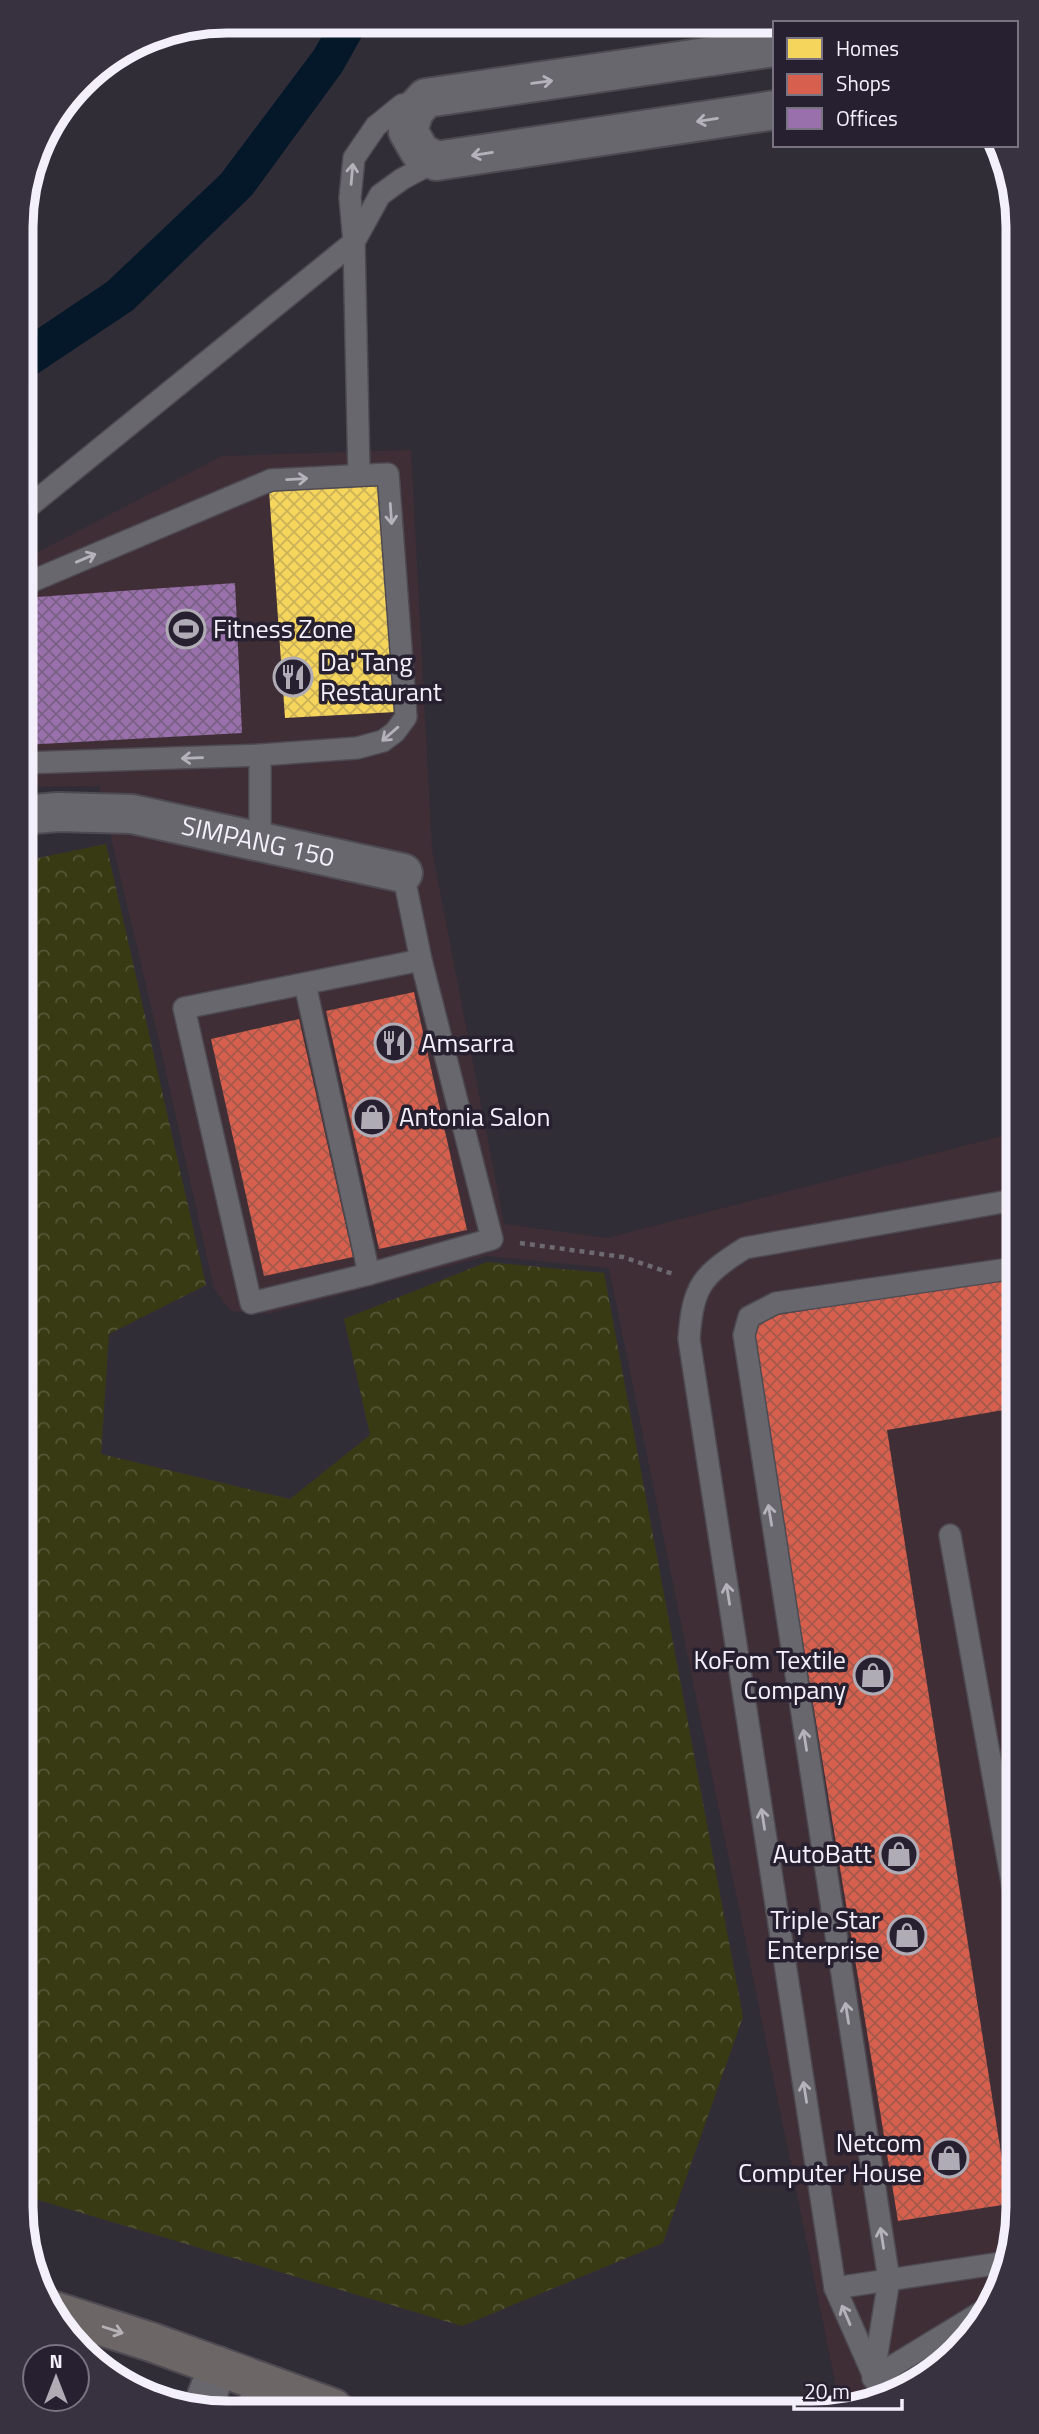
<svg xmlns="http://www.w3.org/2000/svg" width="1039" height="2434" font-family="'Titillium Web',sans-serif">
<defs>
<pattern id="forest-crowns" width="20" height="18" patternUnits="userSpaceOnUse" patternTransform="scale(1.75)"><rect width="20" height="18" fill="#383a14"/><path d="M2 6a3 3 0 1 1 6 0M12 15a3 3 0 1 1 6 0" fill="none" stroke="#555737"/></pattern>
<pattern id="homes-cross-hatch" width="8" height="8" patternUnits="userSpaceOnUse" patternTransform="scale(1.75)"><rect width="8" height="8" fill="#f6d55c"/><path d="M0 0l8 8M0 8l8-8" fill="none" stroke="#cbb258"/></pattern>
<pattern id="shops-cross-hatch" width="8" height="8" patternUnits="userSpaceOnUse" patternTransform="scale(1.75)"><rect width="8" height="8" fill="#d6604d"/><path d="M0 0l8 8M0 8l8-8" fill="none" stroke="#a5584c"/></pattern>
<pattern id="offices-cross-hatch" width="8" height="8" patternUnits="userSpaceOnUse" patternTransform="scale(1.75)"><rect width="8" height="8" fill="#9970ab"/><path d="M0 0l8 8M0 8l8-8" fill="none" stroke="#796085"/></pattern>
</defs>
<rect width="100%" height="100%" fill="#312d36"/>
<!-- commercial -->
<path fill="#3f2e36" d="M411,450L432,850L504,1224L607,1238L1014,1133L1018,2220L1002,2286L967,2342L926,2378L864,2406H840L609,1268L487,1256L268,1314L231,1311L214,1289L160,1045L99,786L23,787V560L222,456Z"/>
<!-- forest -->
<path fill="url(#forest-crowns)" d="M106,844L206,1285L109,1334L101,1454L290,1499L370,1435L344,1319L487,1262L604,1273L743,2017L663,2243L462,2326L28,2197L24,861Z"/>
<!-- water -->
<path fill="#04182a" d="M330,22H370L342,72L252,195L133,310L22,384V339L107,282L221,174L314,50Z"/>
<!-- homes -->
<path fill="url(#homes-cross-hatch)" d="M378,486L396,712L285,718L269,490Z"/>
<!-- shops -->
<g fill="url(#shops-cross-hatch)">
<path d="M414,992L467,1230L379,1249L326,1011Z"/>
<path d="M299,1019L353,1257L264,1276L211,1039Z"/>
<path d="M1015,1277V1408L887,1430L1009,2204L898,2221L767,1423L752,1319Z"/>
</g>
<!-- offices -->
<path fill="url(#offices-cross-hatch)" d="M235,583L242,733L23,745V598Z"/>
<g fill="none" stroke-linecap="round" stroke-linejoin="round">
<defs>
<g id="lane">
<path d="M359,475L354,242L350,198L354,158L376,126L402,105L419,101"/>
<path d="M22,512L354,242L380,195L402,179L436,161"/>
<path d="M23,585L271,480L388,474L406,717L395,732L383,741L357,748L260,755L23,763"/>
<path d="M260,755V842"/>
<path d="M403,873L421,960L492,1239L369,1274L251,1303L184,1008L421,960"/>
<path d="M305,984L369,1274"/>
<path d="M950,1535L1017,1910"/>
<path d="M835,2288L1008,2262"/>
<path d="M873,2378L889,2280L744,1335L749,1317L776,1303L1015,1268"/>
<path d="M873,2378L988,2308"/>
<path d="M883,2397L835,2288L689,1339C693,1286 701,1276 745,1248L1014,1200"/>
</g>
<g id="street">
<path d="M775,47L426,98L414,111L408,131L420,152L436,161L775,110"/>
<path id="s1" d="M23,815L58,812L132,814L403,873"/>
<path d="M202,2409L218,2366"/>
<path d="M256,2409L265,2384"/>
</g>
<path id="primary" d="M48,2309L151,2342L333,2408"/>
</defs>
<!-- lane casing -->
<use href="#lane" stroke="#4e4a52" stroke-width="24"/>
<!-- street casing -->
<use href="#street" stroke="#4e4a52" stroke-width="42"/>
<!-- primary casing -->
<use href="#primary" stroke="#4e4a52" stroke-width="42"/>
<!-- path -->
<path stroke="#6c696f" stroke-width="4.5" stroke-dasharray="5 5" stroke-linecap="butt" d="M520,1243L623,1257L676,1275"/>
<!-- lane -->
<use href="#lane" stroke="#69676e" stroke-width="21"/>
<!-- street -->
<use href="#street" stroke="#69676e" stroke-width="38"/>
<!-- primary -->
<use href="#primary" stroke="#6c6766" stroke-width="38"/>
</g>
<!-- one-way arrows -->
<defs><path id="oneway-shaft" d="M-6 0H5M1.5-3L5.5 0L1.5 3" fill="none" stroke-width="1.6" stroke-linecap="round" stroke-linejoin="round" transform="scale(1.75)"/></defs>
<g stroke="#b5b2bc">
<use href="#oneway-shaft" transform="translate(542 82) rotate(-8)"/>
<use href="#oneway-shaft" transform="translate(707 120) rotate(171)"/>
<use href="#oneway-shaft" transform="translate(482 154) rotate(171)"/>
<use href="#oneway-shaft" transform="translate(352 174) rotate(-85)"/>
<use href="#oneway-shaft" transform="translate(297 479) rotate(-3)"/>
<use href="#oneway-shaft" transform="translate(391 514) rotate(86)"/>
<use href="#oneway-shaft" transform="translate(86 558) rotate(-23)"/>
<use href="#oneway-shaft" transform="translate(390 734) rotate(139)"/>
<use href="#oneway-shaft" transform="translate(192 758) rotate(178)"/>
<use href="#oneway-shaft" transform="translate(770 1515) rotate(-99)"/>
<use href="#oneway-shaft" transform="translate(728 1594) rotate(-99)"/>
<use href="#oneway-shaft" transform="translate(805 1740) rotate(-99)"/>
<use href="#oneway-shaft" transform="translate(763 1819) rotate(-99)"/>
<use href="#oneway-shaft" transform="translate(847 2013) rotate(-99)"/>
<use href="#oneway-shaft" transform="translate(805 2092) rotate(-99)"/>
<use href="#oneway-shaft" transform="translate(882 2238) rotate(-99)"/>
<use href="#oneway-shaft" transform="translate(846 2315) rotate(-113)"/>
</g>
<use stroke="#b7b2b8" href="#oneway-shaft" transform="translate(113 2330) rotate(18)"/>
<!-- icons -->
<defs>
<symbol id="stadium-ring" viewBox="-11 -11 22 22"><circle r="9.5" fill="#272030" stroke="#b0acb6" stroke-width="1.5"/><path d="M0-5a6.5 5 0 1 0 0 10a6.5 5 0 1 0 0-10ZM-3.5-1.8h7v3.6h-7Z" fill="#b0acb6"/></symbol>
<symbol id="restaurant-ring" viewBox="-11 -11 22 22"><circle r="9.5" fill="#272030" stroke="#b0acb6" stroke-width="1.5"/><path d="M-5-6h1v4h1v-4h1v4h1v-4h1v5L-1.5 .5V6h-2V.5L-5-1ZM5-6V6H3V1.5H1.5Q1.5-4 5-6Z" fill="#b0acb6"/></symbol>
<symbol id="shop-ring" viewBox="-11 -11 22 22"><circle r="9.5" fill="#272030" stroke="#b0acb6" stroke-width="1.5"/><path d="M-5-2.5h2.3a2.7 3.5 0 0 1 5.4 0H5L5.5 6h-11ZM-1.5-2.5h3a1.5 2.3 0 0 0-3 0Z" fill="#b0acb6"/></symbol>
</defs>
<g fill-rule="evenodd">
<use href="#stadium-ring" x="164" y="607" width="44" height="44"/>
<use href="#restaurant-ring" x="271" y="655" width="44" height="44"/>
<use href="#restaurant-ring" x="372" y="1021" width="44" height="44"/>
<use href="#shop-ring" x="350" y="1095" width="44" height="44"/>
<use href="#shop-ring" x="851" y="1653" width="44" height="44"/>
<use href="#shop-ring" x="877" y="1832" width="44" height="44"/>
<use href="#shop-ring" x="885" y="1913" width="44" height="44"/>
<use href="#shop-ring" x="927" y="2136" width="44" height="44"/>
</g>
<g text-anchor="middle" stroke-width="7" stroke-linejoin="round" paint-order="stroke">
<!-- poi labels -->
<g font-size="26" fill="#f4f0fb" stroke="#272030" text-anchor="start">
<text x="213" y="638">Fitness Zone</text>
<text x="320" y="671">Da' Tang<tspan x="320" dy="30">Restaurant</tspan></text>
<text x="421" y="1052">Amsarra</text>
<text x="399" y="1126">Antonia Salon</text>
<text x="846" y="1669" text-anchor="end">KoFom Textile<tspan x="846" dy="30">Company</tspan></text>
<text x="872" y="1863" text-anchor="end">AutoBatt</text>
<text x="880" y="1929" text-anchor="end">Triple Star<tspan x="880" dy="30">Enterprise</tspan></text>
<text x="922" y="2152" text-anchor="end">Netcom<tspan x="922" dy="30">Computer House</tspan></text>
</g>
<!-- street labels -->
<g font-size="26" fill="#f4f0fb" stroke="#272030">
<text dy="9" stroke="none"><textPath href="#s1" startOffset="238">SIMPANG 150</textPath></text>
</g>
</g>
<!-- crop -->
<path d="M0 0H1039V2434H0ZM227 33H812A194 194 0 0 1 1006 227V2207A194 194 0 0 1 812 2401H227A194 194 0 0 1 33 2207V227A194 194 0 0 1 227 33Z" fill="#373140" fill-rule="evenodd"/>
<path fill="none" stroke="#f4f0fb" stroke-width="9" d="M227 33H812A194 194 0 0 1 1006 227V2207A194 194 0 0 1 812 2401H227A194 194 0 0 1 33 2207V227A194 194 0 0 1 227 33Z"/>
<!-- legend -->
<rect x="773" y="21" width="245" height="126" fill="#272030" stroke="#797381" stroke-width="2"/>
<rect x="787" y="38" width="35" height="21" fill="#f6d55c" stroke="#797381" stroke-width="2"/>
<text x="836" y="56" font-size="21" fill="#f4f0fb">Homes</text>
<rect x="787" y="74" width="35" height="21" fill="#d6604d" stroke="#797381" stroke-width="2"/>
<text x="836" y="91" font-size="21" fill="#f4f0fb">Shops</text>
<rect x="787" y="108" width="35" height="21" fill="#9970ab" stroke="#797381" stroke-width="2"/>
<text x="836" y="126" font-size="21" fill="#f4f0fb">Offices</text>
<!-- north arrow -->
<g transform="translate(56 2378)"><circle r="33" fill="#272030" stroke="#797381" stroke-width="2"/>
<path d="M0-5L12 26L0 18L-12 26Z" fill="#b0acb6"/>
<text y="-10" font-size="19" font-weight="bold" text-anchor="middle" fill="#f4f0fb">N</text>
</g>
<!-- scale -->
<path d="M794 2399v10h108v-10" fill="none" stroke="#f4f0fb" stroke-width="3.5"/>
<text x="804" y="2399" font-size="21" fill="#f4f0fb" stroke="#272030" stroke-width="5" paint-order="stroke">20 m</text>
</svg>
